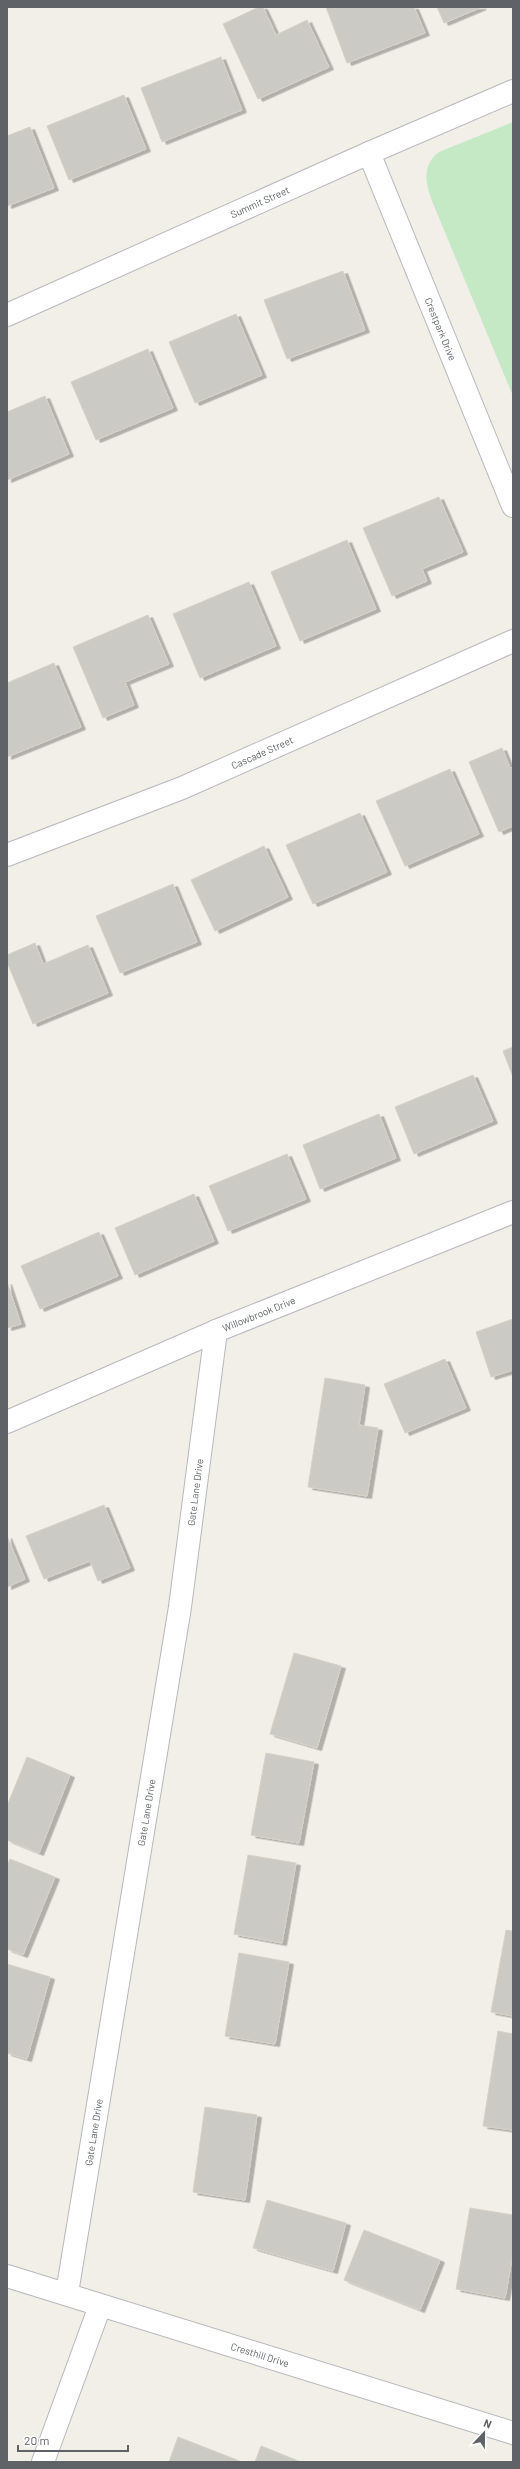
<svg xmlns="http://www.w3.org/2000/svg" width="520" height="2469" font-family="Barlow,sans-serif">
<defs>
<filter id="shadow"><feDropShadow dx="4.5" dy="2.5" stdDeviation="0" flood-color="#0004"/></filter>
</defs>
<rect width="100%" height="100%" fill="#f1efe8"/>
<!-- green -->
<path fill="#c5e8c5" d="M513,122V396L432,201C425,182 422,165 439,152Z"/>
<!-- building -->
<g fill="#cccac5" stroke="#d6d1c6" filter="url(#shadow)">
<path d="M259,7H263L276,35L307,20L329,67L258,99L223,24Z"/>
<path d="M326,7H414L425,33L347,63Z"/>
<path d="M437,7H482L444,23Z"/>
<path d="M221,57L242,110L162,142L141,88Z"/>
<path d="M124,95L146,149L69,180L47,126Z"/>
<path d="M30,127L54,188L7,206V136Z"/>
<path d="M343,271L365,330L287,359L264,300Z"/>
<path d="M236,314L262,375L195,403L169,342Z"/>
<path d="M148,349L173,408L96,440L71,382Z"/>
<path d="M45,396L69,454L7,480V412Z"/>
<path d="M439,497L463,552L422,569L427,581L392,596L363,528Z"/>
<path d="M347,540L376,609L300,641L271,572Z"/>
<path d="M249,582L276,646L200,678L173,614Z"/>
<path d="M148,615L169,664L125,682L134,705L103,718L73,647Z"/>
<path d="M54,663L81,727L7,757V683Z"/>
<path d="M502,748L510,768L513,767V826L499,832L469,762Z"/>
<path d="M450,769L479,834L405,866L376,801Z"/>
<path d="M360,813L387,872L313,904L286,845Z"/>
<path d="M264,846L288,897L215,931L191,880Z"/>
<path d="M173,884L197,942L120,973L96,916Z"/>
<path d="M35,943L43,964L88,945L108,993L33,1024L7,962V955Z"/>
<path d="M513,1047V1077L503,1051Z"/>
<path d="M473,1075L493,1121L414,1154L395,1107Z"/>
<path d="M379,1114L396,1158L320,1189L303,1145Z"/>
<path d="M287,1154L306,1199L228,1231L209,1186Z"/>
<path d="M194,1194L214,1241L135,1275L115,1228Z"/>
<path d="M99,1232L118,1276L40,1309L21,1266Z"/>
<path d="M7,1282L21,1324L7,1328Z"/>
<path d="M513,1319V1370L491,1377L476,1332Z"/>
<path d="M445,1359L466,1408L405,1433L384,1384Z"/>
<path d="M325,1378L365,1385L359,1425L378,1428L367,1496L308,1487Z"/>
<path d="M104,1505L130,1568L98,1581L90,1561L44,1579L26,1536Z"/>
<path d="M7,1536L25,1579L7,1587Z"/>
<path d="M294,1653L341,1666L317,1748L270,1734Z"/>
<path d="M266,1753L314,1762L299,1843L251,1835Z"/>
<path d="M27,1757L70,1775L39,1853L7,1840V1806Z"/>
<path d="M248,1855L296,1863L282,1943L234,1934Z"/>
<path d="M10,1859L55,1877L23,1955L7,1949V1865Z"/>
<path d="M506,1930L513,1931V2016L491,2012Z"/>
<path d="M239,1953L289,1962L275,2044L225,2036Z"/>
<path d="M7,1964L50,1977L27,2059L7,2053Z"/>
<path d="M498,2031L513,2034V2130L483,2126Z"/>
<path d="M205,2107L257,2115L245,2200L193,2192Z"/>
<path d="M267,2200L346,2223L333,2271L253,2248Z"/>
<path d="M470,2208L513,2215V2253L505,2298L456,2289Z"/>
<path d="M364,2230L440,2260L420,2310L344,2280Z"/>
<path d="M178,2437L237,2460V2462H169Z"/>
<path d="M261,2446L301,2462H255Z"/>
</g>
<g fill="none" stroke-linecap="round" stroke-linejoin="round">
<defs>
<g id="minor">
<path id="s1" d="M369,153L513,506"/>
<path id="s2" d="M7,315L369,153L513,91"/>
<path id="s3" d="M7,855L182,788L513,641"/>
<path id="s4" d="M7,1422L216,1331L513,1212"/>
<path id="s5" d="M7,2276L513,2433"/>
<path id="s6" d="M67,2293L180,1607L216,1331"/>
<path d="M43,2462L100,2306"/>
</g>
</defs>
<!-- minor casing -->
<use href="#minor" stroke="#b5b8bc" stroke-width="24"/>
<!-- minor -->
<use href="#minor" stroke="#fff" stroke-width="22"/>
</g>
<g text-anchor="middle" stroke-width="3" stroke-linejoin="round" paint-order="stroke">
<!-- street labels -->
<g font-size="10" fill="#5f6368" stroke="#fff">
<text dy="4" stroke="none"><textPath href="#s2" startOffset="277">Summit Street</textPath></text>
<text dy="4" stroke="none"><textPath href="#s1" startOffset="190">Crestpark Drive</textPath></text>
<text dy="4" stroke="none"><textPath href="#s3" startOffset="275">Cascade Street</textPath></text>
<text dy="4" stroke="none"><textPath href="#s4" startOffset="274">Willowbrook Drive</textPath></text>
<text dy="4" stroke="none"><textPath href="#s6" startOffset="811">Gate Lane Drive</textPath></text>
<text dy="4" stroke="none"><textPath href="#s6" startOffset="487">Gate Lane Drive</textPath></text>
<text dy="4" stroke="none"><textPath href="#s6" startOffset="163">Gate Lane Drive</textPath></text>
<text dy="4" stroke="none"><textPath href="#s5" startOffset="265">Cresthill Drive</textPath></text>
</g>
</g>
<!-- border -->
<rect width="520" height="2469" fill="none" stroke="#5f6368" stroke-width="16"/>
<!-- north arrow -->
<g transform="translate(484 2433) rotate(22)" stroke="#ffffff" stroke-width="3" paint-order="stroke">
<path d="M0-3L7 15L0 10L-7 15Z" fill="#5f6368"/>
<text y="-6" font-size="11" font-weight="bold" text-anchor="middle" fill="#5f6368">N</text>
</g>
<!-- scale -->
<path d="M18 2445v6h110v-6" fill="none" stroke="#5f6368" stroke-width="2"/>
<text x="24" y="2445" font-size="12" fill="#5f6368" stroke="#ffffff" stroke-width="3" paint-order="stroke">20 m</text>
</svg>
